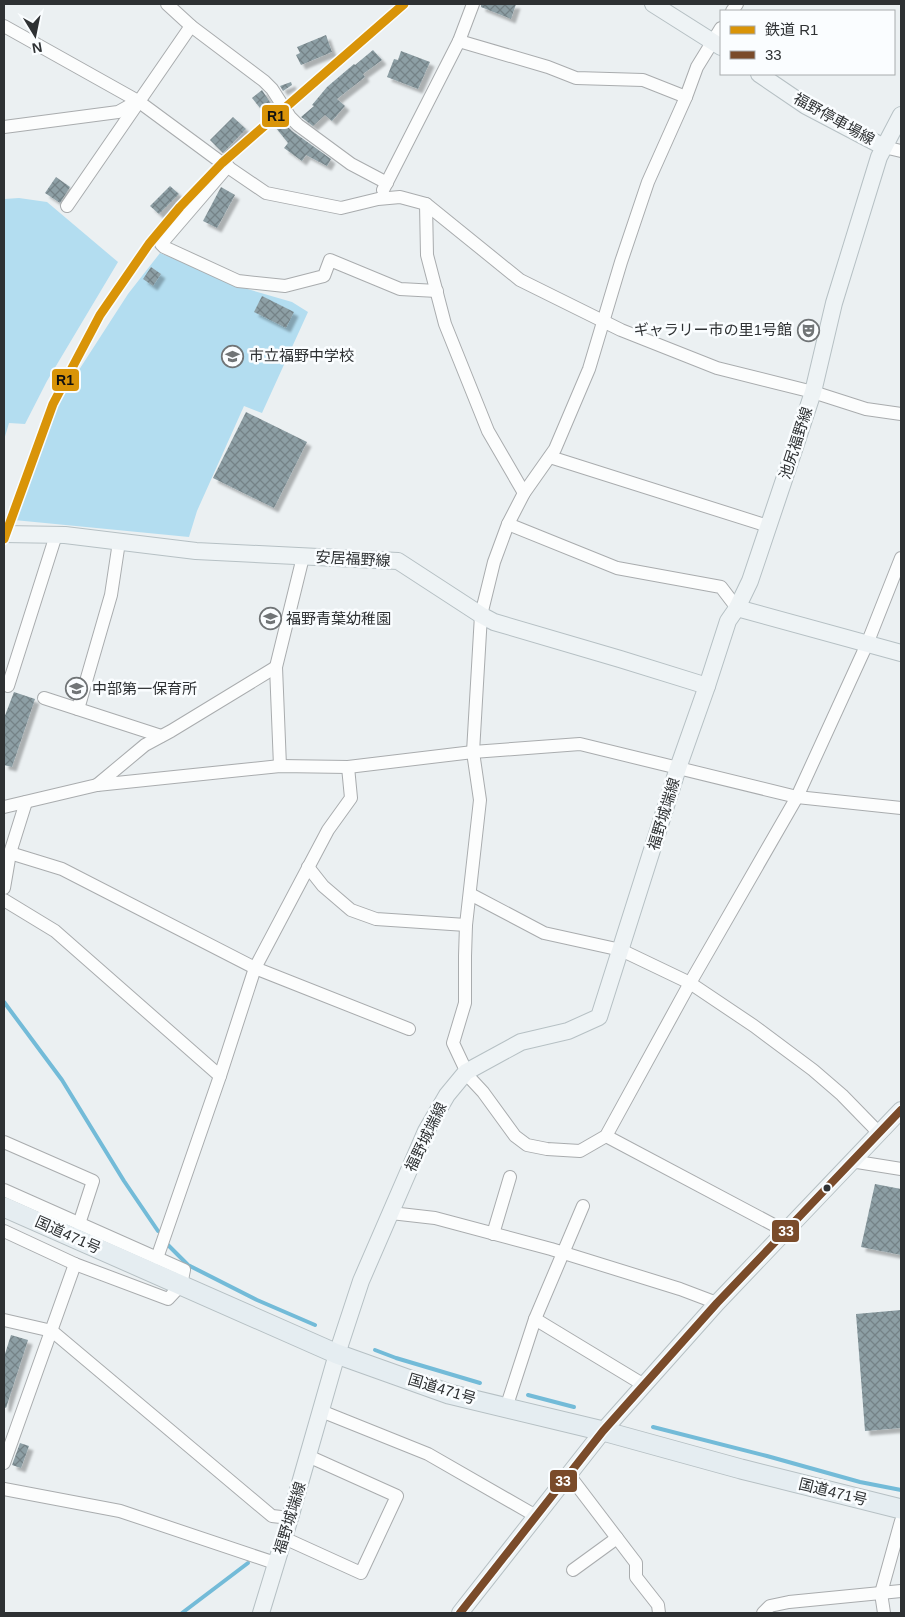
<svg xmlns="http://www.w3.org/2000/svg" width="905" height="1617" font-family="Helvetica,'Noto Sans JP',sans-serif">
<defs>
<pattern id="building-cross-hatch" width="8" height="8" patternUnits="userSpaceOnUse" patternTransform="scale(1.25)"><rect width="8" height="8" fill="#8d9fa5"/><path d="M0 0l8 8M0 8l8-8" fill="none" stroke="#748287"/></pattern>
<filter id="shadow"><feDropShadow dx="4.5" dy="4.5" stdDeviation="1" flood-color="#0004"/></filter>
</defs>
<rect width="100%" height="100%" fill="#ebf0f2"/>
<!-- green -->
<g fill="#b3ddf0">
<path d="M19,198L47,202L118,262L47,381L25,424L9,423L4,440V199Z"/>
<path d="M160,253L244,288L292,302L308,312L262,413L244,406L197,511L189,537L14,520L55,407L128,294Z"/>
</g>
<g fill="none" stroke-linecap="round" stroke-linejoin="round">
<!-- stream -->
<g stroke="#73bbd8" stroke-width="4">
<path d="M4,1002L62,1080L124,1181L158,1231"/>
<path d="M167,1244L188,1265L257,1300L315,1325"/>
<path d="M375,1350L396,1358L480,1383"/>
<path d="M528,1395L574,1407"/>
<path d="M653,1427L767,1456L860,1482L901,1490"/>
<path d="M182,1613L248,1563"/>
</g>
</g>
<!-- building -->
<g fill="url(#building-cross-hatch)" filter="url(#shadow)">
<path d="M481,4H516L511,19L481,7Z"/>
<path d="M326,35L332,52L301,65L296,55L300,53L297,47Z"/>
<path d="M373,50L382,60L363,74L365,77L337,99L345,106L332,121L325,115L313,126L301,117L314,106L312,105L327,87L354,64L355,65Z"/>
<path d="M401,51L430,62L418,89L387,77L394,59L398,60Z"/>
<path d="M291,82L292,85L283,91L280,86Z"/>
<path d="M262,90L283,122L292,131L331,159L327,166L306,155L302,161L284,148L288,143L252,98Z"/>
<path d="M233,117L246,129L223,153L210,140Z"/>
<path d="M56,177L70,187L60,203L45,193Z"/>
<path d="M170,186L179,194L159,214L150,206Z"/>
<path d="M221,187L235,195L217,228L203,221Z"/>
<path d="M151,267L161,274L153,286L143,279Z"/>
<path d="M262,296L294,312L286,328L254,312Z"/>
<path d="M246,412L307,442L274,508L213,478Z"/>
<path d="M14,692L35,699L12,767L4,765V718Z"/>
<path d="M875,1184L901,1189V1255L861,1247Z"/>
<path d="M901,1310V1428L865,1431L856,1314Z"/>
<path d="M11,1335L28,1340L6,1408L4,1407V1357Z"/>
<path d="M20,1443L29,1446L21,1468L12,1465Z"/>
</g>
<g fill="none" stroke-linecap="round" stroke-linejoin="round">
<defs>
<g id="minor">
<path d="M167,4L191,26L264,81L272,89L290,117L298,125L351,164L387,183"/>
<path d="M732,11L737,4"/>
<path d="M4,26L138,101L222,163L266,193L341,208L378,199L400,197L426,204L520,280L621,330L717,368L813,392L866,409L901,414"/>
<path d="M721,28L697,67L686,97L648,182L621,262L589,369L555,449L524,493L508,524L494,562L481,615L473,752L480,800L466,925L465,956V1003L453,1043L469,1077L483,1092L515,1136L527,1145L547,1149L580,1151L606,1136L690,983L797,797L867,644L901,558"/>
<path d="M459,41L548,67L576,78L643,80L686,97"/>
<path d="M4,127L118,112L136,102"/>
<path d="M884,147L901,151"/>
<path d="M228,166L161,244L164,247L238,281L285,286L324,276L330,260L400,289L437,291"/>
<path d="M383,190L459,41L473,4"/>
<path d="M426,204L427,255L445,324L488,431L524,493"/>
<path d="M67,206L191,26"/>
<path d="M550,457L768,526"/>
<path d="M508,524L617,568L721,587L737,608"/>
<path d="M8,686L56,535"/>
<path d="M44,698L161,736"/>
<path d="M78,709L111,595L119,542"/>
<path d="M280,766L276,667L303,557"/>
<path d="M97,785L145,745L171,731L276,667"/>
<path d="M4,807L97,785L280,766L348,767L473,752L580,744L797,797L901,808"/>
<path d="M10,853L62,869L255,968L409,1029"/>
<path d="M308,867L323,886L351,910L376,919L466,925"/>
<path d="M4,888L10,853L26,802"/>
<path d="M470,894L544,933L621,950L690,983L754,1026L813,1070L842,1095L879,1133"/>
<path d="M4,900L55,931L220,1076"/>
<path d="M606,1136L785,1231"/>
<path d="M4,1142L93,1181L79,1224"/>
<path d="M851,1161L901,1169"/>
<path d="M4,1190L184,1270L181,1285L168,1299L75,1264L4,1231"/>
<path d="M391,1213L435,1218L551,1249L680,1289L717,1303"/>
<path d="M493,1234L510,1177"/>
<path d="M157,1258L220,1076L255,968L328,830L351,798L348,767"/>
<path d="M535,1319L583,1206"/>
<path d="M4,1320L52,1331L272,1516L290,1518"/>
<path d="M506,1408L535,1319L644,1385"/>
<path d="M321,1411L428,1454L536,1516"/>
<path d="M4,1463L75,1264"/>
<path d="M569,1475L636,1563V1577L658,1605L659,1613"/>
<path d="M4,1489L120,1511L275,1563"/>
<path d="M284,1538L361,1573L397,1496L308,1456"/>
<path d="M573,1570L617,1538"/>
<path d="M763,1613L770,1606L789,1602L901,1591"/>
<path d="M884,1613L881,1593L901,1521"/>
</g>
<g id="major">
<path d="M653,4L721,47"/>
<path d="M759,74L806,106L884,147"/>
<path d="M4,534L65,535L196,551L398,561L481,615L494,622L620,659L707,686"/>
<path d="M737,608L901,653"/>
<path d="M261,1613L290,1518L337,1354L361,1281L426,1131L447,1095L466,1072L521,1042L568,1031L599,1017L678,768L707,686L728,621L737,608L750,581L796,444L813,392L834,303L879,157L901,115"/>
<path d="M460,1613L603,1431L717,1303L901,1110"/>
</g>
<path id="highway" d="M4,1207L337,1354L449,1394L603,1431L741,1469L901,1509"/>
</defs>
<!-- minor casing -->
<use href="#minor" stroke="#a9acae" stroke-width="14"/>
<!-- major casing -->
<use href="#major" stroke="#b6c0c4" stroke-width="18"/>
<!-- highway casing -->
<use href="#highway" stroke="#b6c0c4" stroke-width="21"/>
<!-- minor -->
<use href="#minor" stroke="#fcfdfd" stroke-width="12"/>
<!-- major -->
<use href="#major" stroke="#eef3f5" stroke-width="16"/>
<!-- highway -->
<use href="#highway" stroke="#e5edf1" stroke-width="19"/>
<defs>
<path id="bus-1" d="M460,1613L603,1431L717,1303L901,1110"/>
</defs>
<!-- bus-1 casing -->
<use href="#bus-1" stroke="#fafdff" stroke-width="11"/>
<!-- bus-1 -->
<use href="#bus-1" stroke="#7a4b2a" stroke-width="8"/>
<defs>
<path id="rail-1" d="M4,539L53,404L100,315L149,244L180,207L222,163L404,4"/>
</defs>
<!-- rail-1 casing -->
<use href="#rail-1" stroke="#fafdff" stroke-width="12"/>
<!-- rail-1 -->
<use href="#rail-1" stroke="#d99408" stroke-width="9"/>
</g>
<!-- icons -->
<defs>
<symbol id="theatre-ring" viewBox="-11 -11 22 22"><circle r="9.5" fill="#fafdff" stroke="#707476" stroke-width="1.5"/><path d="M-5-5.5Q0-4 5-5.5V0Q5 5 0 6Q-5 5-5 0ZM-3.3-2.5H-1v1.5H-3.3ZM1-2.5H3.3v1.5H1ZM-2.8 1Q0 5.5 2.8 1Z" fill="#707476"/></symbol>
<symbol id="school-ring" viewBox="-11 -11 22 22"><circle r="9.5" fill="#fafdff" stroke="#707476" stroke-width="1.5"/><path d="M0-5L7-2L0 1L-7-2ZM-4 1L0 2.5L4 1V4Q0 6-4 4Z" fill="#707476"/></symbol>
</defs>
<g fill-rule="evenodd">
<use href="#theatre-ring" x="796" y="318" width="25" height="25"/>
<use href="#school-ring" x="220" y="344" width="25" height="25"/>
<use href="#school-ring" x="258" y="606" width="25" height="25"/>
<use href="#school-ring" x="64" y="676" width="25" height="25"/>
</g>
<!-- markers -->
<circle fill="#2e3133" stroke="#fafdff" stroke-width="2" cx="827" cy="1188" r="4.5"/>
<g text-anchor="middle" stroke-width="5" stroke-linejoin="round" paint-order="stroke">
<!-- street labels -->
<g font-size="15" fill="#2e3133" stroke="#fafdff">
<text transform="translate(834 119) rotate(29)" y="5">福野停車場線</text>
<text transform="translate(796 443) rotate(-72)" y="5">池尻福野線</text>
<text transform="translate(353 559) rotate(3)" y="5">安居福野線</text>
<text transform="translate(664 814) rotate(-73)" y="5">福野城端線</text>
<text transform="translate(426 1137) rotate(-64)" y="5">福野城端線</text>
<text transform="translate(68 1235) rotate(24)" y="5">国道471号</text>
<text transform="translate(442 1389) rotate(17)" y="5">国道471号</text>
<text transform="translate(833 1492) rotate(14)" y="5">国道471号</text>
<text transform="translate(290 1518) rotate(-73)" y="5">福野城端線</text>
</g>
<!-- poi labels -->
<g font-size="15" fill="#2e3133" stroke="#fafdff" text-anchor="start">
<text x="792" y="335" text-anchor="end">ギャラリー市の里1号館</text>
<text x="249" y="361">市立福野中学校</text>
<text x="286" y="624">福野青葉幼稚園</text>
<text x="92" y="694">中部第一保育所</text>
</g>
</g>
<g stroke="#fafdff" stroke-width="2">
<rect x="261" y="104" width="29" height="24" rx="5" fill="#d99408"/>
<rect x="51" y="368" width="29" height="24" rx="5" fill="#d99408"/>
<rect x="771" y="1219" width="29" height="24" rx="5" fill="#7a4b2a"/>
<rect x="549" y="1469" width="29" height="24" rx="5" fill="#7a4b2a"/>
</g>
<g font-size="14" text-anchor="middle" font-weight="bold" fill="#fff">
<text x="786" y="1236">33</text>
<text x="563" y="1486">33</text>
</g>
<g font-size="14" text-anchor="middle" font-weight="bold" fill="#111">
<text x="276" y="121">R1</text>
<text x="65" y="385">R1</text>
</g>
<!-- border -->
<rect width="905" height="1617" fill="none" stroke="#2e3133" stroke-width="10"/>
<!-- legend -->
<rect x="720" y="10" width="175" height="65" fill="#fafdff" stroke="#a8abad"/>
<rect x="730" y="26" width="25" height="8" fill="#d99408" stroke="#a8abad"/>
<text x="765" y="35" font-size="15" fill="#2e3133">鉄道 R1</text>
<rect x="730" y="51" width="25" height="8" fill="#7a4b2a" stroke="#a8abad"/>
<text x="765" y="60" font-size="15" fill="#2e3133">33</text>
<!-- north arrow -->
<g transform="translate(35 35) rotate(170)" stroke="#fafdff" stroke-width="4" paint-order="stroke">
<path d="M0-4L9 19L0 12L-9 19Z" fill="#2e3133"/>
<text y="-8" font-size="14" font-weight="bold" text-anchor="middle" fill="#2e3133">N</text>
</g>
</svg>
